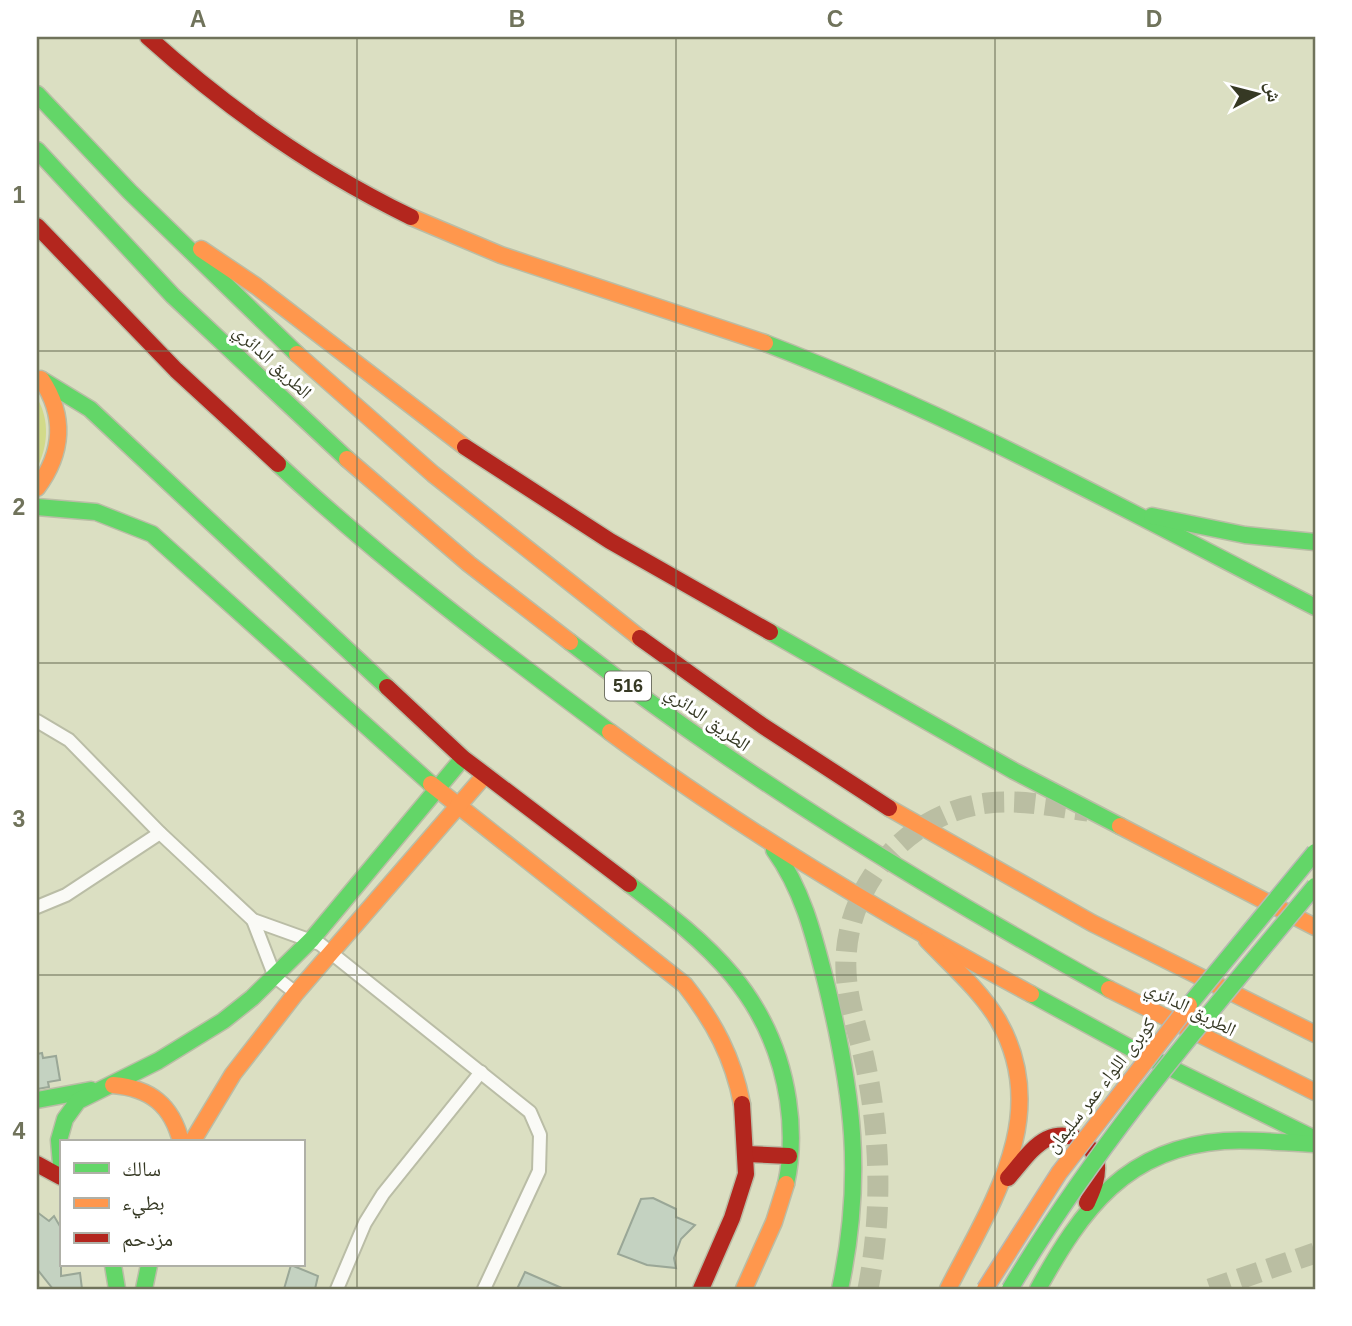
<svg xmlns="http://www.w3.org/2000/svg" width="1352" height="1326" font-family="Arial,'Noto Naskh Arabic',sans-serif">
<rect width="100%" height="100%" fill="#dbdfc2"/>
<!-- green -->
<path fill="#d2da89" d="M37,398C50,420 48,446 37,468Z"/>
<!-- building -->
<g fill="#c4d2c1" stroke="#9aa797" stroke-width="2">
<path d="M42,1053L43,1058L56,1056L60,1080L48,1082L49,1087L37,1089V1054Z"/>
<path d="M653,1198L676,1209V1217L695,1225L681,1239L674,1258L676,1268L647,1265L618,1254L641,1199Z"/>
<path d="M37,1212L49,1221L54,1216L61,1228V1276L80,1273L82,1289H53L37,1269Z"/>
<path d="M291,1265L318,1276L315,1289H284Z"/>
<path d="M525,1272L564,1289H517Z"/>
</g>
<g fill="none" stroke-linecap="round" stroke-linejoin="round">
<!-- highway-tunnel -->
<g stroke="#babea2" stroke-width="21" stroke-dasharray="21 10" stroke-linecap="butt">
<path d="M868,1289C882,1216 881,1140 866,1067C859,1031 844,996 846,958C849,881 910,812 988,803C1021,799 1055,807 1088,811"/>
<path d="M1210,1289L1315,1253"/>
</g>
<defs>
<g id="street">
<path d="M37,721L69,740L160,833L253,920L320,944L530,1112L540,1135L539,1171L484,1289"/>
<path d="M37,907L66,895L160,833"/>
<path d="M253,920L275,977L296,993"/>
<path d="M337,1289L365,1223L383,1194L481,1072"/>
</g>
<g id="fast">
<path d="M37,94L130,192L297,354"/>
<path d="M37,150L173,296L347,459"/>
<path d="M765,343C956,416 1134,514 1315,607"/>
<path d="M44,381L90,409L387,687"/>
<path d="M278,464C382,561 496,647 610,732"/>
<path d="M37,507L96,512L152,534L431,784"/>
<path d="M1152,516L1245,535L1315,542"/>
<path d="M770,632L1014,771L1120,826"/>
<path d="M570,642C739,774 921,885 1109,989"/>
<path d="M774,850C803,890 814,936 826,983C853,1094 864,1176 840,1289"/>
<path d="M629,884C708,944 772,995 788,1100C792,1127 792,1157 786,1184"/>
<path d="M1031,994L1136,1051L1315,1139"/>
<path d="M37,1100L91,1090"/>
<path d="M61,1164L59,1140L65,1119L78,1101L158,1061L223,1021L252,998L312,939L463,758"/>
<path d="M113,1265L117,1289"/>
<path d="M144,1289L149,1265"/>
<path d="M1038,1289C1082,1209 1126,1148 1224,1141C1254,1139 1285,1143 1315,1144"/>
</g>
<g id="slow">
<path d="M411,217L501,255L765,343"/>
<path d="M201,249L256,286L465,447"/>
<path d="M297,354L433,474L640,638"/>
<path d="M347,459L469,564L570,642"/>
<path d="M37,488C63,453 66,416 41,379"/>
<path d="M610,732C742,830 886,916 1031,994"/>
<path d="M431,784L685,985C714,1022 733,1057 742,1104"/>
<path d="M889,808L1092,923L1315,1034"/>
<path d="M1120,826L1315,927"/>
<path d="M927,940C951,965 980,990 998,1020C1053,1115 991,1204 948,1289"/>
<path d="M1109,989L1315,1092"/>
<path d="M113,1085C150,1088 172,1105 181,1142"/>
<path d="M192,1142L233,1074L296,993L485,775"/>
<path d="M744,1289L774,1222L786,1184"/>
</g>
<g id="jam">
<path d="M148,37C228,109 314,170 411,217"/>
<path d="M37,226L176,370L278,464"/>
<path d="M465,447L610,541L770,632"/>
<path d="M640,638L763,726L889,808"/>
<path d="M387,687L463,758L629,884"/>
<path d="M747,1154L789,1156"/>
<path d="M37,1164L61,1177"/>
<path d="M1008,1178C1020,1165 1031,1147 1047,1139C1069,1129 1095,1142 1097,1166C1098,1179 1092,1191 1087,1203"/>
<path d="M701,1289L732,1218L746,1174L742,1104"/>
</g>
</defs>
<!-- street casing -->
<use href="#street" stroke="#babda6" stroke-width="16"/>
<!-- fast casing -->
<use href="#fast" stroke="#babda6" stroke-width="19"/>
<!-- slow casing -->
<use href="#slow" stroke="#babda6" stroke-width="19"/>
<!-- jam casing -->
<use href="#jam" stroke="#babda6" stroke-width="19"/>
<!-- street -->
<use href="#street" stroke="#fafaf6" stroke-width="12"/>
<!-- fast -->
<use href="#fast" stroke="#63d668" stroke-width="16"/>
<!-- slow -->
<use href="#slow" stroke="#ff974d" stroke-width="16"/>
<!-- jam -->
<use href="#jam" stroke="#b3261e" stroke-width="16"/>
<defs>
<g id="fast-bridge">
<path d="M1189,1005L1315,852"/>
<path d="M1010,1289C1097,1143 1207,1016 1315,886"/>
</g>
<path id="slow-bridge" d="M985,1289L1059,1173L1189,1005"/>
</defs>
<!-- fast-bridge casing -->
<use href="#fast-bridge" stroke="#b8b9b2" stroke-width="19" stroke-linecap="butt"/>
<!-- slow-bridge casing -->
<use href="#slow-bridge" stroke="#b8b9b2" stroke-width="19" stroke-linecap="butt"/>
<!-- fast-bridge -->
<use href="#fast-bridge" stroke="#63d668" stroke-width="16"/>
<!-- slow-bridge -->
<use href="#slow-bridge" stroke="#ff974d" stroke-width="16"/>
</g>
<!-- grid -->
<path fill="none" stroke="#70735b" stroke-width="2" stroke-opacity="0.55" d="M357,37V1289M676,37V1289M995,37V1289M37,351H1315M37,663H1315M37,975H1315"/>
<g text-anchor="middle" stroke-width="6" stroke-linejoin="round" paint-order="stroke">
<!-- shield labels -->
<rect fill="#fff" stroke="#727466" stroke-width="2" x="605" y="671.5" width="46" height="29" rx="5"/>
<g font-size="18" font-weight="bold" fill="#363924">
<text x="628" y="692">516</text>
</g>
<!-- street labels -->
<g font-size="19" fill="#363924" stroke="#fff">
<text transform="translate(273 361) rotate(43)" y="7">الطريق الدائري</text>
<text transform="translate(708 718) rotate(35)" y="7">الطريق الدائري</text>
<text transform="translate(1191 1008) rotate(27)" y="7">الطريق الدائري</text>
<text transform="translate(1100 1085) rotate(-52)" y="7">كوبرى اللواء عمر سليمان</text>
</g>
</g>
<!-- border -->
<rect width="1352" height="1326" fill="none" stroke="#ffffff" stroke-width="77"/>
<!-- legend -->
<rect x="60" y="1140" width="245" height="126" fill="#ffffff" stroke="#afb0a7" stroke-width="2"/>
<rect x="74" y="1163" width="35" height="10" fill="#63d668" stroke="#afb0a7" stroke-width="2"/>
<text x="122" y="1176" font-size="21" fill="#363924">سالك</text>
<rect x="74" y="1198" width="35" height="10" fill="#ff974d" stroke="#afb0a7" stroke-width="2"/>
<text x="122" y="1210" font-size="21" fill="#363924">بطيء</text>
<rect x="74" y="1233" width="35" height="10" fill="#b3261e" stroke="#afb0a7" stroke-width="2"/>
<text x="122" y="1246" font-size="21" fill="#363924">مزدحم</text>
<!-- north arrow -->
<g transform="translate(1257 94) rotate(83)" stroke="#ffffff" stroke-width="5" paint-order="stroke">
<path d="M0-5L12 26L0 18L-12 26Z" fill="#363924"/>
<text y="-10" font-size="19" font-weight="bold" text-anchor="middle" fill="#363924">ش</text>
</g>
<rect x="38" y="38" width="1276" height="1250" fill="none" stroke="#70735b" stroke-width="2.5"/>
<g font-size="23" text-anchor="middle" font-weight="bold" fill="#70735b">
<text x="198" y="27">A</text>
<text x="517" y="27">B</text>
<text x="835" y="27">C</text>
<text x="1154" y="27">D</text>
<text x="19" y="203">1</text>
<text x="19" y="515">2</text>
<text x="19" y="827">3</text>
<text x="19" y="1139">4</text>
</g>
</svg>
